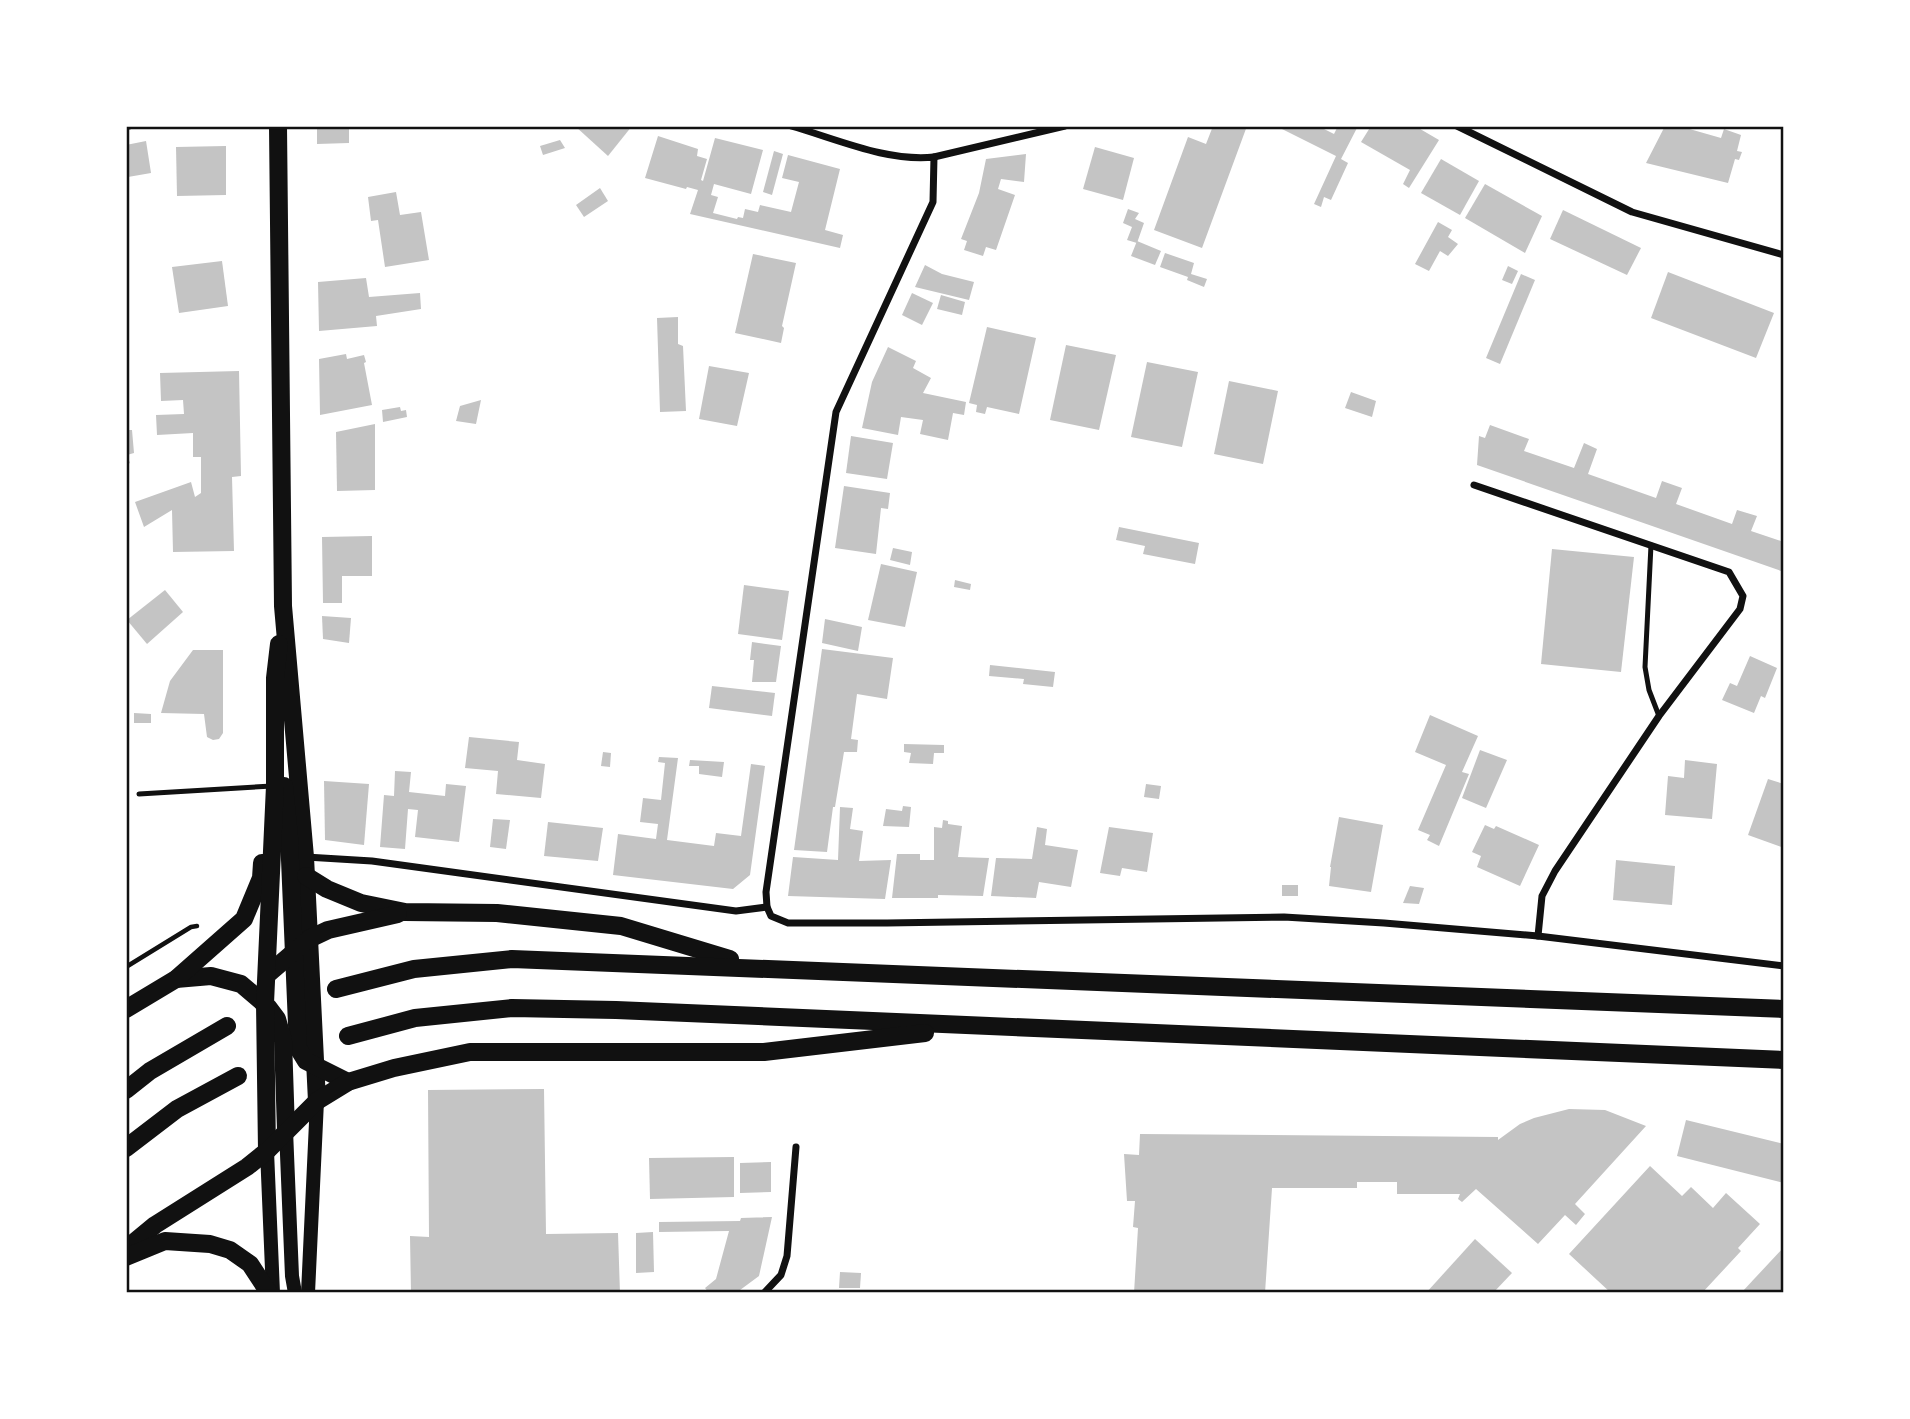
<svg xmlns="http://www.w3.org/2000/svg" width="1910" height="1419" font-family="'Varela Round',sans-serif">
<rect width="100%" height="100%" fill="#fff"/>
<!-- building -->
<g fill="#c4c4c4">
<path d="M317,126H349V143L317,144Z"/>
<path d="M575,126H632L608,156Z"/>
<path d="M1213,126H1247L1202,248L1154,230L1188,137L1206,144Z"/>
<path d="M1276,126H1318L1334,134L1338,126H1358L1341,159L1348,163L1331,200L1324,197L1321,207L1314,204L1336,156Z"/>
<path d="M1371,126H1415L1439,140L1409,188L1403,184L1410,170L1361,142Z"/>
<path d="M1665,126H1679L1721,138L1724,129L1741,135L1737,151L1742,152L1739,160L1735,159L1728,183L1646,163Z"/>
<path d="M658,136L698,149L697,156L707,159L701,180L703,181L715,138L763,150L751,194L714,184L711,195L718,197L713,213L737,219L738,217L743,218L745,209L758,212L760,205L791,212L799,182L782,178L788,155L840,169L825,230L843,235L840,248L690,214L698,190L687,187L686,189L645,178Z"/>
<path d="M560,140L565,148L543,155L540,146Z"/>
<path d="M146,141L151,173L128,177L126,145Z"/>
<path d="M226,146V195L177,196L176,147Z"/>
<path d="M1095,147L1134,158L1123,200L1083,189Z"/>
<path d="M774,151L783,154L772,195L763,192Z"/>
<path d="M1026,154L1024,182L1001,179L998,189L1015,195L996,250L986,247L983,256L964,250L967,241L961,239L979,193L986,159Z"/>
<path d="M1441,159L1479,181L1460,215L1421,193Z"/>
<path d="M1485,184L1542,216L1525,253L1465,218Z"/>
<path d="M600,188L608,201L584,217L576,205Z"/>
<path d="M396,192L400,215L421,212L429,260L385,267L378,220L371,221L368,197Z"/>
<path d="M1128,209L1139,213L1135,219L1144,223L1137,243L1127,240L1132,227L1123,223Z"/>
<path d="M1563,210L1641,248L1627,275L1550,239Z"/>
<path d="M1438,222L1452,230L1448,237L1458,244L1448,256L1440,251L1429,271L1415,264Z"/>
<path d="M1137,241L1161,251L1155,265L1131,256Z"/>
<path d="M1165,253L1194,263L1191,274L1207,279L1204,287L1187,280L1188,277L1160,267Z"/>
<path d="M753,254L796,263L782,326L784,328L781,343L735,333Z"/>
<path d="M222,261L228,306L179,313L172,267Z"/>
<path d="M925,265L942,274L974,282L969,300L915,287Z"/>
<path d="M1508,266L1518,271L1512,284L1502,280Z"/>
<path d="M1668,272L1774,313L1756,358L1651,318Z"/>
<path d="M1521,274L1535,280L1500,364L1486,358Z"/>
<path d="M366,278L369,297L420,293L421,309L376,316L377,326L319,331L318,282Z"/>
<path d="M912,293L933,303L922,325L902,315Z"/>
<path d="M941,295L965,302L962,315L937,309Z"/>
<path d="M678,317V344L683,346L686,411L660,412L657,318Z"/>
<path d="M987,327L1036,338L1019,414L987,407L985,414L976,412L977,405L969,403Z"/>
<path d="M1066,345L1116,355L1099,430L1050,420Z"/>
<path d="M888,347L916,361L913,368L931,378L923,393L966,402L964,415L953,413L948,440L920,434L923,420L901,417L898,435L862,428L872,382Z"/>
<path d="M346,354L347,359L364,355L366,362L364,363L372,405L320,415L319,359Z"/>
<path d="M1147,362L1198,372L1182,447L1131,437Z"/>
<path d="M709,366L749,373L737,426L699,419Z"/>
<path d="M239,371L241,476L232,477L234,551L173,552L172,510L144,527L135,502L191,482L195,497L201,493V457H193V433L157,435L156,415L184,414L183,400L161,401L160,373Z"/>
<path d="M1229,381L1278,391L1263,464L1214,454Z"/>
<path d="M1351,392L1376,401L1372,417L1345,408Z"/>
<path d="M481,400L476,424L456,421L460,406Z"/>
<path d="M400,407L401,411L406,410L407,417L383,422L382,410Z"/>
<path d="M375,424V490L337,491L336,432Z"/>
<path d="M1490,425L1529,439L1524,451L1574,468L1584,443L1597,449L1588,474L1656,498L1662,481L1682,488L1676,504L1732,524L1737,510L1757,516L1751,531L1784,542V572L1477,465L1479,436L1485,438Z"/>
<path d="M126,430H132L134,453L127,455L130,463L126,465Z"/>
<path d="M851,436L893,443L887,479L846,473Z"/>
<path d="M844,486L890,493L888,509L881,508L876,554L835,548Z"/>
<path d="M1119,527L1199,543L1195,564L1143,554L1145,546L1116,540Z"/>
<path d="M372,536V576H342V603H323L322,537Z"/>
<path d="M893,548L912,552L910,565L890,560Z"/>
<path d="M1552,549L1634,557L1621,672L1541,664Z"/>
<path d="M881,564L917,572L905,627L868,620Z"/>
<path d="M955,580L971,584L970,590L954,587Z"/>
<path d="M744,585L789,591L782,640L738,634Z"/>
<path d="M165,590L183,612L147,644L127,620Z"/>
<path d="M322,616L351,618L349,643L323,639Z"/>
<path d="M825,619L862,627L858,651L822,643Z"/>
<path d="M752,642L781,646L776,682H752L754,660H750Z"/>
<path d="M822,649L893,658L887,699L857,694L851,739L858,740L857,752H844L835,807H833L827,852L794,850Z"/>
<path d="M193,650H223V733L219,739L213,740L207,737L204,714L161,713L170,681Z"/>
<path d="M1750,656L1777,668L1765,698L1761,696L1754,713L1722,700L1730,683L1737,686Z"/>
<path d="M990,665L1055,672L1053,687L1023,684L1024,679L989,676Z"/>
<path d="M712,686L775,693L772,716L709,708Z"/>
<path d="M134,713L151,714V723H134Z"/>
<path d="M1430,715L1478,736L1462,772L1469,774L1439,846L1427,840L1430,835L1418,830L1446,765L1415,752Z"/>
<path d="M469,737L519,742L517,760L545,764L541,798L496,794L498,771L465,768Z"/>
<path d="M904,744L944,745V753H934L933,764L909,763L911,753L904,752Z"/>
<path d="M1480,750L1507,760L1486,808L1462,798Z"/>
<path d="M603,752L611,753L610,767L601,766Z"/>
<path d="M659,757L678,758L667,840L714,846L716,833L741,836L751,764L765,766L750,875L733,889L613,875L618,834L656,839L658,824L640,822L643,798L661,800L665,763L658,762Z"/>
<path d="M690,760L724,762L722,777L699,774V766H689Z"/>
<path d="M1685,760L1717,764L1712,819L1665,815L1668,776L1684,778Z"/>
<path d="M395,771L411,772L409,792L445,796L446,784L466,786L459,842L415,837L418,810L408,809L405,849L380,847L384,795L394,796Z"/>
<path d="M1768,779L1784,784V848L1748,835Z"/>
<path d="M324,781L369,784L364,845L325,840Z"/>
<path d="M1146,784L1161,786L1159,799L1144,797Z"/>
<path d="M903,806L911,807L909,827L883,826L886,809L902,811Z"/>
<path d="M840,807L853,808L850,829L863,831L859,861L891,860L885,899L788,896L793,857L838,860Z"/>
<path d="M1339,817L1383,825L1371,892L1329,886L1331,867H1330Z"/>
<path d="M493,819L510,820L506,849L490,847Z"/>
<path d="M943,820L948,821V824L962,826L958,857L989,858L983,896L938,895V898H892L897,854H920V860H934V827L942,828Z"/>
<path d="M548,822L603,828L598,861L544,856Z"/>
<path d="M1485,825L1494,829L1496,826L1539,845L1520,886L1477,867L1481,856L1472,852Z"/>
<path d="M1037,827L1047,829L1045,845L1078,850L1071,887L1039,882L1036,898L991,896L996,858L1032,859Z"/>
<path d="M1109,827L1153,833L1147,872L1122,868L1120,876L1100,873Z"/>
<path d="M1616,860L1675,866L1672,905L1613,900Z"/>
<rect x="1282" y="885" width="16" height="11"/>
<path d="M1410,886L1424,888L1419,904L1403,903Z"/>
<path d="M544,1089L546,1234L618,1233L620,1293H411L410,1236L429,1237L428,1090Z"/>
<path d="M1569,1109L1605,1110L1646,1126L1575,1204L1585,1214L1576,1225L1565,1215L1538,1244L1476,1189L1462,1202L1458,1199L1460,1194H1397V1182H1357V1188H1272L1265,1293H1134L1138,1228L1133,1227L1135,1201H1127L1124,1154L1139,1155L1140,1134L1498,1137V1140L1520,1124L1534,1118Z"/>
<path d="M1686,1120L1784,1144V1183L1677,1156Z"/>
<path d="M734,1157V1197L650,1199L649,1158Z"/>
<path d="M771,1162V1192L740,1193V1163Z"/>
<path d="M1650,1166L1682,1196L1691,1187L1713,1208L1726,1193L1760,1224L1738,1248L1741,1251L1702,1293H1611L1569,1254Z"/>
<path d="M772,1217L759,1276L736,1293H709L705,1288L716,1279L729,1231L659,1232V1222L740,1221L741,1218Z"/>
<path d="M653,1232L654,1272L636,1273V1233Z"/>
<path d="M1475,1239L1512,1273L1493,1293H1426Z"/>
<path d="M1784,1247V1293H1741Z"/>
<path d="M840,1272L861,1273L860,1288H839Z"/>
</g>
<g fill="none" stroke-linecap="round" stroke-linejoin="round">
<!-- path -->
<path stroke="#111" stroke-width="4.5" d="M126,967L191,927L197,926"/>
<!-- service -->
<g stroke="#111" stroke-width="5">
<path d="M1651,545L1645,667L1649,690L1659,716"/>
<path d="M139,794L272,786"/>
</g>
<!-- minor -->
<g stroke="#111" stroke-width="7">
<path d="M126,126H129"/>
<path d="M791,126C837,139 887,162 934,157L933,202L836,412L766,892L767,907L771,916L788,923H887L1284,917L1384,923L1538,936L1784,966"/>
<path d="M1457,126L1632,212L1784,255"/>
<path d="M934,157L1065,126"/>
<path d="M1474,485L1729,572L1743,596L1740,609L1659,716L1555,871L1542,896L1538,936"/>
<path d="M306,857L372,861L736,911L767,907"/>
<path d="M764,1293L781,1275L787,1256L796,1147"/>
</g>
<!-- secondary -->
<g stroke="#111" stroke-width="14">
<path d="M286,1130L292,1276L295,1293"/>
<path d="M267,1151L273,1293"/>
<path d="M308,1293L317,1101"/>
</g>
<!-- primary -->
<g stroke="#111" stroke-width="18">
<path d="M278,126L283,606L305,857L317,1101"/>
<path d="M284,786L289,836L298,1048L306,1061L348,1082"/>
<path d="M306,876L327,889L361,903L405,912L497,913L621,926L730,959"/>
<path d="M267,975L309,939L328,930L398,914"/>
<path d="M176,979L211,976L241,984L268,1007L277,1019L283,1040L286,1130"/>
<path d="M336,989L414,969L512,959L1784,1009"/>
<path d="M126,1009L176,979L244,919L261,878L262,863"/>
<path d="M348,1036L415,1018L512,1008L616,1010L1784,1060"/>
<path d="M126,1090L150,1071L227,1026"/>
<path d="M126,1148L177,1109L238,1076"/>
<path d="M267,1151L265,1003L275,786V678L279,644"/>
<path d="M126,1249L155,1225L247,1167L267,1151L317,1101L348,1082L394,1068L470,1052H764L925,1033"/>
<path d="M126,1257L165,1241L210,1244L230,1250L250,1264L269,1293"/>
</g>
</g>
<!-- border -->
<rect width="1910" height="1419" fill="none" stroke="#ffffff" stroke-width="256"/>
<rect x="128" y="128" width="1654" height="1163" fill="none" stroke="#111" stroke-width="2.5"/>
</svg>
